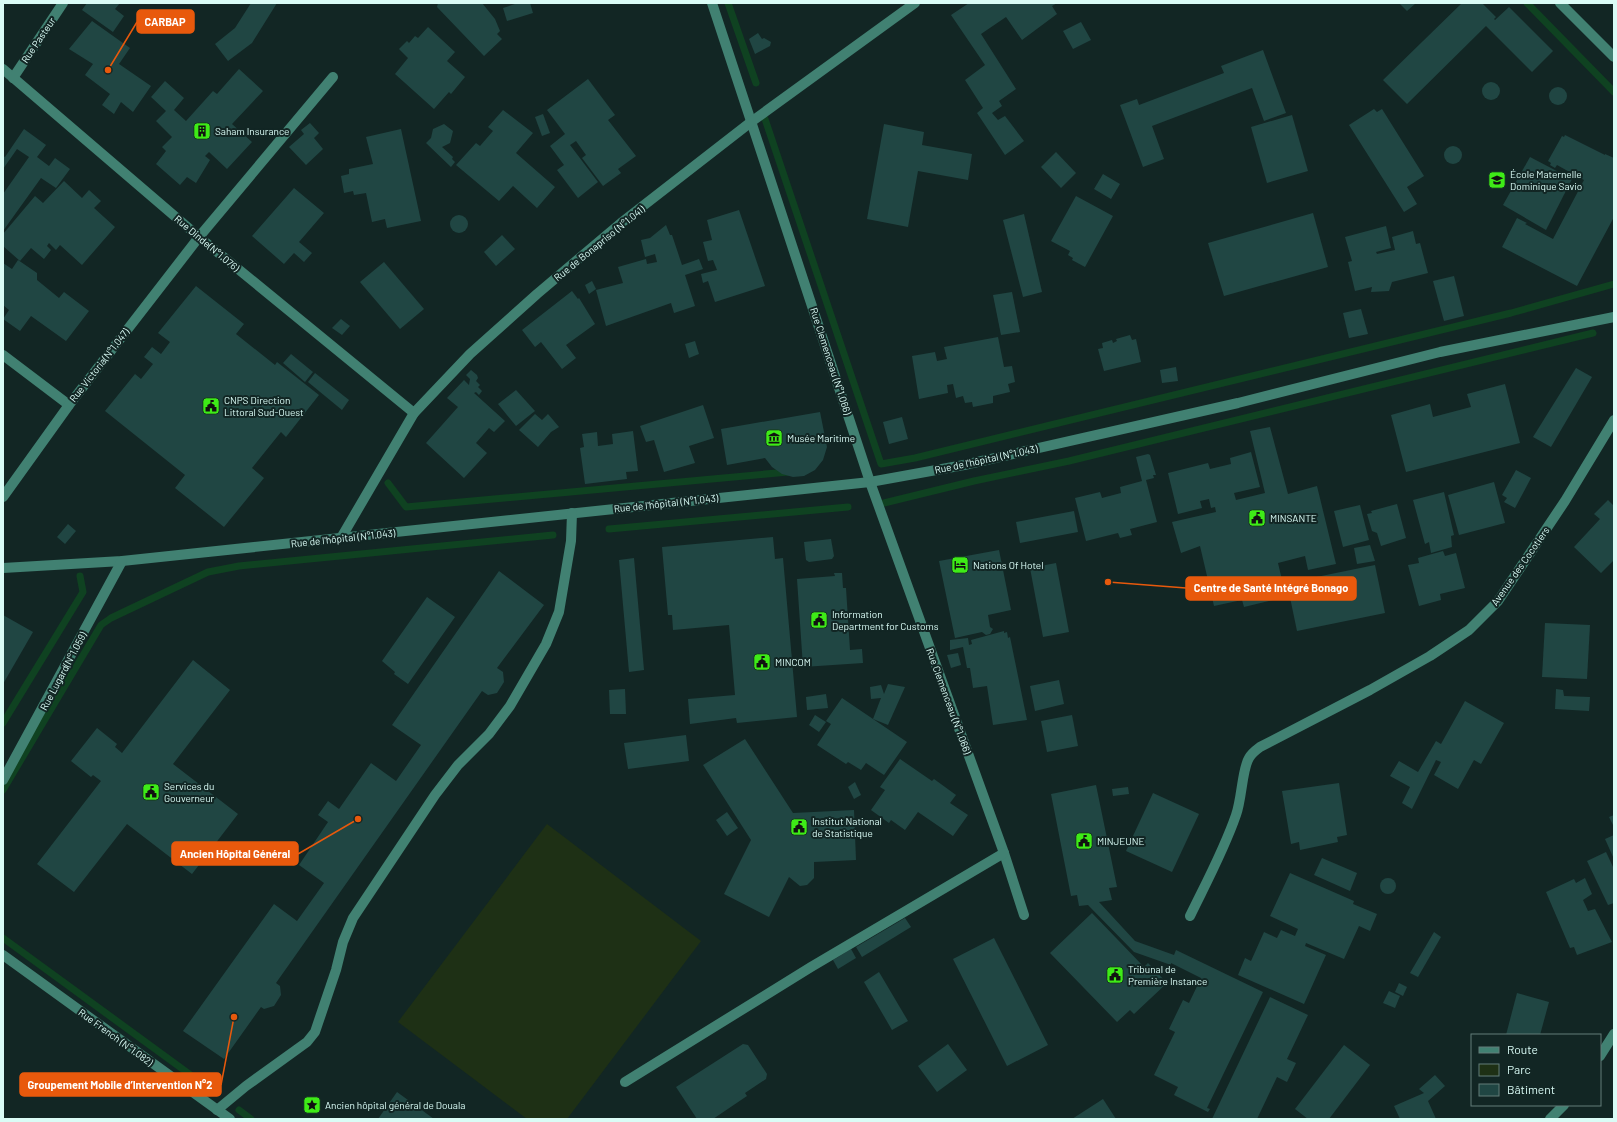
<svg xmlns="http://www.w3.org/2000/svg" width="1617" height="1122" font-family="Barlow,sans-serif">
<rect width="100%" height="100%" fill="#122624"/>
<!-- green -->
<path fill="#1e3015" d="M547,824L701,941L567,1119H527L398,1022Z"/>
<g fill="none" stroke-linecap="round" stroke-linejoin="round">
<!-- stream -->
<g stroke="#0f4221" stroke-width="7">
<path d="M728,3L756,83"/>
<path d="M1527,3L1614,92"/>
<path d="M765,119L881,464L915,458L1511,313L1614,284"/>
<path d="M388,483L406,507L788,472"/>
<path d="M884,503L974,481L1069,461L1593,333"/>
<path d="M609,529L848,507"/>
<path d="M3,723L83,592L80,576"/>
<path d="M3,790L101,625L111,618L208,572L239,566L553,535"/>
<path d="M3,938L214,1092"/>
<path d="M239,1110L251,1119"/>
</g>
</g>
<!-- building -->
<g fill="#204643">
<path d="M87,3H120L115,9L124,16L113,32L82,10Z"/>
<path d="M251,3H277L252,43L228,61L215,44L235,28Z"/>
<path d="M438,3H482L495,19L500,31L497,34L502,39L484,56L437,7Z"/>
<path d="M518,3H530L533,13L507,21L503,8Z"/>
<path d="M969,3H1057L1052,6L1057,14L1022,40L1006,17L981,34L1016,89L999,101L1002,106L992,113L998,120L1005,116L1024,141L1005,155L977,113L983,108L965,80L985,65L951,15Z"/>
<path d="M1399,3H1416L1407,11Z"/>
<path d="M1462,3H1482L1496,17L1494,19L1495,20L1509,7L1553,51L1532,72L1486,26L1407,104L1383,80Z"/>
<path d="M92,21L130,48L119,64L151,86L133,112L121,102L114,114L102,105L110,94L85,75L93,64L69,49Z"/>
<path d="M1081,22L1091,40L1073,49L1063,31Z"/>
<path d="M428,27L455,52L447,61L465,77L451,94L449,92L434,109L395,74L408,58L399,49L407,41L409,43L415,36L418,38Z"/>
<path d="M758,33L762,39L764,38L771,42L770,46L755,54L749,39Z"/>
<path d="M1263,50L1286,113L1264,121L1252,88L1152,126L1164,159L1143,167L1120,105L1137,99L1139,105L1224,73L1221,66Z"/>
<path d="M239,69L263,91L232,124L252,142L227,169L209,152L205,156L210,160L196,183L187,177L180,185L156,164L166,151L162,147L172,137L156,121L166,111L151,97L165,81L184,98L174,110L186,121L213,91L217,94Z"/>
<path d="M588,79L615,115L608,120L636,156L618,169L621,173L603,186L582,158L586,155L576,141L570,145L598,182L578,198L557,170L564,165L550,146L565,134L547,110Z"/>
<circle cx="1491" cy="91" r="9"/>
<circle cx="1558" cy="96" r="9"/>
<path d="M1374,109L1377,112L1382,109L1424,176L1407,187L1417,204L1404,212L1349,125Z"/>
<path d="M503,110L533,133L516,153L555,187L537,208L513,186L499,201L456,165L476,143L480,146L493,131L488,127Z"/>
<path d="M543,114L550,133L542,136L535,117Z"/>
<path d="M1292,115L1308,171L1267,183L1251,127Z"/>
<path d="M310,123L319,133L314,138L323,149L306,165L289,147L304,134L301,130Z"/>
<path d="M444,124L453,131L450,143L442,147L453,157L452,159L455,162L451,167L426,143L431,138L433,129Z"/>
<path d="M884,124L924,132L922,145L972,154L968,180L918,171L908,227L867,219Z"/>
<path d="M24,129L46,145L37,157L49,166L55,158L70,169L56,188L41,178L3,231V194L29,157L17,149L3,169V156L5,157Z"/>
<path d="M401,129L421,221L387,228L385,219L372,222L366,193L354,195L353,191L344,193L341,176L349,174V169L373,164L366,137Z"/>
<path d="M1565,135L1605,155V154L1614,158V217L1577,286L1502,247L1517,218L1527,223L1525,224L1553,239L1584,180L1557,165L1555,168L1550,165L1551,163L1548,161L1562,136L1564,137Z"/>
<circle cx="1453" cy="155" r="9"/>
<path d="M1056,152L1076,173L1061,188L1041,167Z"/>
<path d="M1530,157L1572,179L1546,230L1503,205Z"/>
<path d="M1103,174L1120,184L1111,199L1094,189Z"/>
<path d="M64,181L82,198L89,190L101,201L94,208L115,227L82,265L60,245L56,250L49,243L47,246L51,250L44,259L31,248L20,261L3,246V234L35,196L43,203Z"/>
<path d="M294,188L324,213L299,242L312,253L304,262L294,253L284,264L252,236Z"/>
<path d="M1076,196L1113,216L1085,267L1072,260L1073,258L1068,255L1070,251L1051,241Z"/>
<path d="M739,210L765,286L715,302L708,281L703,283L701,274L717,270L713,260L708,261L703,242L712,240L707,220Z"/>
<path d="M1313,213L1328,267L1224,296L1208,243Z"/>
<path d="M1024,214L1042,292L1023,297L1003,220Z"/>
<circle cx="459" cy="224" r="9"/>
<path d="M666,225L670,235H672L682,265L699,259L703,269L685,275L695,306L674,313L671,303L606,326L596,290L623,283L618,267L646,259L647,264L657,262L655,254L645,257L641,240L650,238Z"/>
<path d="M1386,226L1391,248L1376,252L1377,254L1395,250L1392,237L1413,231L1416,244L1420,243L1428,273L1392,282L1389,291L1371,292L1372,287L1355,291L1348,262L1352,261L1345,237Z"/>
<path d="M502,235L515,249L496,266L484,252Z"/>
<path d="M18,260L37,273V280L59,298L64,292L89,311L66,341L31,316L20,331L3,319L9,310L3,305V263L12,269Z"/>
<path d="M384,262L424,309L400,329L360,282Z"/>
<path d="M1454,276L1464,316L1444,321L1433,281Z"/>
<path d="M592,281L596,289L589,294L585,285Z"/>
<path d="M196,286L244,324L236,334L275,365L277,362L319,395L286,437L281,432L252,468L264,478L224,527L175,488L185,475L105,411L135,374L141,379L153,364L144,357L152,347L161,354L170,342L158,333Z"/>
<path d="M572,291L578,299L579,298L595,324L566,345L576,358L562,369L541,342L535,347L522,330Z"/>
<path d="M1012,292L1020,332L1001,335L993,295Z"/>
<path d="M1361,309L1368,334L1349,338L1343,313Z"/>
<path d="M341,319L350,326L342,335L332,328Z"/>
<path d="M1130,335L1132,340L1136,339L1141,362L1104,371L1098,349L1103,348L1102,343L1112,340L1113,343L1117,341L1116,339Z"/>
<path d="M998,337L1004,367L1012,366L1015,382L1008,384L1010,392L993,396V403L973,407L972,402L965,403L963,396L956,398L953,384L947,385L948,393L919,399L912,356L935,352L937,361L947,359L944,347Z"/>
<path d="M695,341L699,354L689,358L685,344Z"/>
<path d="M291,354L313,372L305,382L283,363Z"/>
<path d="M1176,367L1178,381L1162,383L1160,370Z"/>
<path d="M1576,368L1592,377L1551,447L1533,437Z"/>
<path d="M471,370L477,375L478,378L476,381L480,385L478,387L482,391L479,395L476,392L474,393L505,421L494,432L489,428L476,443L487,453L464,478L426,443L458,407L447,398L464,380L469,385L470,379L466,375Z"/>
<path d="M315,373L349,400L342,410L308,382Z"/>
<path d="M1505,384L1520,443L1406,472L1391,415L1430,404L1433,417L1471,407L1467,394Z"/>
<path d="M516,390L535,411L516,426L498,404Z"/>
<path d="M703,405L714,438L689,446L695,463L664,472L654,440L646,442L640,426Z"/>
<path d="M820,412L827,447L823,460L815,470L804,476L793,477L782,474L772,467L765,458L727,465L721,429Z"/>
<path d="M535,414L542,420L548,414L559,427L551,432L538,447L519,430Z"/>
<path d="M902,417L908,439L889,444L883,422Z"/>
<path d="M1270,427L1288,494L1317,486L1336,564L1308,570L1305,556L1278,563L1286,597L1244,607L1242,600L1214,606L1200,546L1181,553L1172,522L1216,512L1215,507L1211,508L1209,499L1200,501L1202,508L1178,514L1168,473L1208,463L1210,469L1231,464L1230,458L1251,452L1260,487L1234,493L1236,500L1265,493L1250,431Z"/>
<path d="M633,431L638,471L626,472L627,479L585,484L580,448L584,447L582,434L597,432L598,446L613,444L612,434Z"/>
<path d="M1148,454L1150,455L1156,475H1153L1154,478L1146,480L1157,522L1130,529L1132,535L1120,538L1118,533L1086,541L1075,498L1100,492L1102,498L1121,493L1120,487L1142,481L1136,457Z"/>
<path d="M1516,470L1531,478L1515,508L1504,502L1507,498L1502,495Z"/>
<path d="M1494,482L1505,523L1459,535L1448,495Z"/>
<path d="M1444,492L1454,535L1451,536L1452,547L1431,553L1429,542L1425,544L1413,500Z"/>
<path d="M1608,500L1614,506V560L1601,573L1574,547L1600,519L1594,514Z"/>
<path d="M1397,504L1406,538L1381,546L1377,533L1372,531L1367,514L1372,513L1371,511Z"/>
<path d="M1360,505L1369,540L1343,547L1334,511Z"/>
<path d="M1074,511L1078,532L1020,543L1016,522Z"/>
<path d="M68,524L76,531L65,544L57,537Z"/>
<path d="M773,537L775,559L783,558L797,717L737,723L736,718L690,724L688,699L735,695L729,625L673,630L672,615H668L662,547Z"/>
<path d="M831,539L834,556L832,559L809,562L806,560L804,542Z"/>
<path d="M1370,545L1375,561L1357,564L1354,548Z"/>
<path d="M999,550L1011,610L988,615L990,627L993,629L990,634L986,635L982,632L955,638L939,561Z"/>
<path d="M1443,551L1445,556L1456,553L1465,588L1440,594L1441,600L1419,606L1408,565L1419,563L1418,558Z"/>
<path d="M634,558L644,670L629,672L619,560Z"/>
<path d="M1056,563L1069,632L1043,637L1030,568Z"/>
<path d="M1375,565L1385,613L1297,631L1287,583Z"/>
<path d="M499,571L544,605L497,668L503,672L504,682L497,693L488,695L482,691L276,983L280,986L281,995L274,1006L264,1009L261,1007L224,1059L183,1031L274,904L297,921L324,883L299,865L328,822L318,815L328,801L339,809L371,763L396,781L421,745L392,725Z"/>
<path d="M834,573H842L843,588H846L850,650L862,649L863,663L803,667L797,579L835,576Z"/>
<path d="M427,597L455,617L408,684L394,674L395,672L382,661Z"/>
<path d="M3,615L33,632L3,684Z"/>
<path d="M1545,623L1590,625L1587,679L1542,677Z"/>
<path d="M1004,631V633L1007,632L1008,638L1010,637L1027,720L993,725L987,686L973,688L970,668H967L963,647L950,650V640L968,638L969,645L972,644L971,640Z"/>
<path d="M958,653L961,665L951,668L947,655Z"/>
<path d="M193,660L230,690L173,764L238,814L192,874L127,824L74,892L37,864L101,781L93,775L91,777L71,761L97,728L117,744L115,747L122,753Z"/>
<path d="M1059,680L1064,704L1035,711L1030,686Z"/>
<path d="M888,684L905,687L888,725L873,719L881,698L871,699L870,687L881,685L884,694Z"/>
<path d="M625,689L626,714H610L609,690Z"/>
<path d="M1556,689L1563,690L1564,696L1590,697L1589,711L1555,709Z"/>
<path d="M826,694L828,708L807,710L806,697Z"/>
<path d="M842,698L907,742L884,775L866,763L861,770L848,762L846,764L817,745L831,724L826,721Z"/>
<path d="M1465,701L1504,723L1481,764L1474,760L1458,789L1434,775L1441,762L1436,760L1412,809L1402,803L1410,787L1390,776L1399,761L1418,772L1436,741L1441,744Z"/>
<path d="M815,715L826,722L819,732L809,725Z"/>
<path d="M1072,715L1078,746L1047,752L1041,721Z"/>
<path d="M686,735L689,761L628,769L624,743Z"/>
<path d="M745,739L793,813L854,810L856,860L814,862V878L807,885L800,886L789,877L769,917L724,894L751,840L703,765Z"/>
<path d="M900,759L932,781L934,779L956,795L950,803L968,815L953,836L918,812L905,830L891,820L889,823L871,810L885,790L880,787Z"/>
<path d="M855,782L861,795L854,799L848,787Z"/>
<path d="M1339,783L1347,835L1337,837L1338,842L1300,850L1299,842L1291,844L1282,791Z"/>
<path d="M1096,785L1117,887L1109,888L1112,900L1099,902L1135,941L1174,955L1176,950L1263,992L1207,1108L1210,1109L1208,1112L1174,1095L1178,1087L1154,1075L1175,1032L1169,1029L1183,1000L1189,1003L1201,978L1171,963V965L1134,952L1088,905L1079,906L1077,895L1071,896L1051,794Z"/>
<path d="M1128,787L1129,794L1113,796L1112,789Z"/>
<path d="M1153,793L1199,814L1172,872L1126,851Z"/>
<path d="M727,812L738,828L727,836L716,820Z"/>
<path d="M1614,815V827L1609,817Z"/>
<path d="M1614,835V859L1605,839Z"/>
<path d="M1606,852L1614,869V903L1608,905L1587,861Z"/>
<path d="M1322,858L1357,873L1350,891L1314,875Z"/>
<path d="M1290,873L1354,901L1353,904L1377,914L1370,931L1359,926L1344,959L1306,943L1305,946L1326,955L1304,1004L1238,975L1245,958L1251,961L1264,932L1277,938L1281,930L1295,936L1298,929L1270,916Z"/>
<circle cx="1388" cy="886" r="8"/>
<path d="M1585,878L1592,894L1583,900L1588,911L1595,909L1612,942L1577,955L1574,947L1570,948L1546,892L1574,879L1576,883Z"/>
<path d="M1092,913L1144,967L1148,963L1167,983L1134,1014L1130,1010L1117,1022L1050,953Z"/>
<path d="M905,918L911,927L862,957L856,947Z"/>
<path d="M1434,932L1441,937L1418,977L1410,973Z"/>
<path d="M994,938L1048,1045L1007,1066L953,959Z"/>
<path d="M851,949L856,958L838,969L833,960Z"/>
<path d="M879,972L908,1021L892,1030L864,982Z"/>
<path d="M1399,983L1407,987L1403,996L1395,992Z"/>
<path d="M1389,991L1400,996L1395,1008L1383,1003Z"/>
<path d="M1517,993L1549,1002L1540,1035H1506Z"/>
<path d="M1270,997L1308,1015L1287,1059L1296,1063L1287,1082L1277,1077L1257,1119H1212Z"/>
<path d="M743,1044L748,1045L767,1074L766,1079L745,1093L747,1096L713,1119H697L676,1087Z"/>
<path d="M948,1044L967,1070L937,1092L918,1066Z"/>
<path d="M1344,1045L1370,1065L1329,1119H1308L1295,1109Z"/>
<path d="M1435,1075L1445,1086L1428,1101L1436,1119H1400L1394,1106L1424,1093L1419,1089Z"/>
<path d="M397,1092L434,1119H378Z"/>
<path d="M1103,1099L1116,1119H1072Z"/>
</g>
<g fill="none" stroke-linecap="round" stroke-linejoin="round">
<!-- minor -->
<g stroke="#418172" stroke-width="10">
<path d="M712,3L870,482L1004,853L1024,915"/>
<path d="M1560,3L1614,57"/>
<path d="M3,69L199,237L414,413"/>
<path d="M13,78L63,3"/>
<path d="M3,355L69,405"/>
<path d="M3,497L69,405L199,237L333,77"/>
<path d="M341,538L414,413L470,354L537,294L621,223L751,122L915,3"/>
<path d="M3,568L122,561L870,482L964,465L1238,403L1440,352L1614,317"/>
<path d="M3,780L122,561"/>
<path d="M1190,916C1206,883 1224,850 1236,815C1242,799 1242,769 1249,758C1251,754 1256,750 1260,747L1370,690L1430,656L1469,630L1498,601L1565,501L1614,420"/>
<path d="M3,955L230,1119"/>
<path d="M1600,1056L1614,1034"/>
<path d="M625,1082L811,967L1004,853"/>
<path d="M217,1110L246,1086L307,1042L315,1032L336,970L343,942L353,918L435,795L458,765L489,734L510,706L546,644L559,612L571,541L572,513"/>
<path d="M1550,1119L1564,1105"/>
</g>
</g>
<!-- icons -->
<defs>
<symbol id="building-square" viewBox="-11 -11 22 22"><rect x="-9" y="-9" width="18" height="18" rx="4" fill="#3eeb17" stroke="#122624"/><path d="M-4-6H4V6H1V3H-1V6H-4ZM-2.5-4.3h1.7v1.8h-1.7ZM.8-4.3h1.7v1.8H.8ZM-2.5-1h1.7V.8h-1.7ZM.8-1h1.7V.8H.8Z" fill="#111"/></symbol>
<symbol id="school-square" viewBox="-11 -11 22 22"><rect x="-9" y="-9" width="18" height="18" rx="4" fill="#3eeb17" stroke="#122624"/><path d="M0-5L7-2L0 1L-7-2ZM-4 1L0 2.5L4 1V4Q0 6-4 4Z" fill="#111"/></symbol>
<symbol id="civic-square" viewBox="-11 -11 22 22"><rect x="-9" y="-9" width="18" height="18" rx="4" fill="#3eeb17" stroke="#122624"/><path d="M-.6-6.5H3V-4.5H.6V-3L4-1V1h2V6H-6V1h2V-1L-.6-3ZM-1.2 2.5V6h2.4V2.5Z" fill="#111"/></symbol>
<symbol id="museum-square" viewBox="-11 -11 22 22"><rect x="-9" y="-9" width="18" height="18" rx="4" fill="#3eeb17" stroke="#122624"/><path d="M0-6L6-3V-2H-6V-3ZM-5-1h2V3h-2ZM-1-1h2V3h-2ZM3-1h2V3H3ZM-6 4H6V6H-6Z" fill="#111"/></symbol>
<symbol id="hotel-square" viewBox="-11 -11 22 22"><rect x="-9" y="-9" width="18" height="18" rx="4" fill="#3eeb17" stroke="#122624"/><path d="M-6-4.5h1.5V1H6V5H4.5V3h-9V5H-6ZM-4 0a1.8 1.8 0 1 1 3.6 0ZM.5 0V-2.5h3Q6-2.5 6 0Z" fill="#111"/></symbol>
<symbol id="sight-square" viewBox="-11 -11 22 22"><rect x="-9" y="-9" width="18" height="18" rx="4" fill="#3eeb17" stroke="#122624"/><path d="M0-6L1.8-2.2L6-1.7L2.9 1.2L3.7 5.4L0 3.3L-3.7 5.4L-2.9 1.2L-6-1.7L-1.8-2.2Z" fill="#111"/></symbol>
</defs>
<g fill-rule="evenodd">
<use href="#building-square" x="192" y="121" width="20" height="20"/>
<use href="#school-square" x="1487" y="170" width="20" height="20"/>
<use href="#civic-square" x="201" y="396" width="20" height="20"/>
<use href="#museum-square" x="764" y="428" width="20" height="20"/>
<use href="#civic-square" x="1247" y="508" width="20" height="20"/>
<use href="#hotel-square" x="950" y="555" width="20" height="20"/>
<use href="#civic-square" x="809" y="610" width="20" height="20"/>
<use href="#civic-square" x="752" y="652" width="20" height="20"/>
<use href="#civic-square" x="141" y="782" width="20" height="20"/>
<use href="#civic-square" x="789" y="817" width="20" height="20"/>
<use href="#civic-square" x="1074" y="831" width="20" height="20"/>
<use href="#civic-square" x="1105" y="965" width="20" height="20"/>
<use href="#sight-square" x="302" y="1095" width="20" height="20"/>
</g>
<g text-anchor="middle" stroke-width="4" stroke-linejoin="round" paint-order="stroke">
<!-- street labels -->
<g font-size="10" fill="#dafcf6" stroke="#122624">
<text transform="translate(38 40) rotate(-56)" y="4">Rue Pasteur</text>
<text transform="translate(207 243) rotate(40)" y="4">Rue Dinde(N°1.076)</text>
<text transform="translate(599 243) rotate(-39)" y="4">Rue de Bonapriso (N°1.041)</text>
<text transform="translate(831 361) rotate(72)" y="4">Rue Clemenceau (N°1.066)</text>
<text transform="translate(99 365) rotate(-52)" y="4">Rue Victoria(N°1.047)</text>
<text transform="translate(986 459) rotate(-12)" y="4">Rue de l'hôpital (N°1.043)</text>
<text transform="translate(666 503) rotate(-6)" y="4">Rue de l'hôpital (N°1.043)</text>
<text transform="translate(343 538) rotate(-6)" y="4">Rue de l'hôpital (N°1.043)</text>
<text transform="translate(1520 566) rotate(-55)" y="4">Avenue des Cocotiers</text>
<text transform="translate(63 671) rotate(-62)" y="4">Rue Lugard(N°1.059)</text>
<text transform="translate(949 701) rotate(70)" y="4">Rue Clemenceau (N°1.066)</text>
<text transform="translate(116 1037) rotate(36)" y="4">Rue French (N°1.082)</text>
</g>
<!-- poi labels -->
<g font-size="10" fill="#dafcf6" stroke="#122624" text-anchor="start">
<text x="215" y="135">Saham Insurance</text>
<text x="1510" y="178">École Maternelle<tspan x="1510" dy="12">Dominique Savio</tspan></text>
<text x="224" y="404">CNPS Direction<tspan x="224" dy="12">Littoral Sud-Ouest</tspan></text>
<text x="787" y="442">Musée Maritime</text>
<text x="1270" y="522">MINSANTE</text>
<text x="973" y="569">Nations Of Hotel</text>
<text x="832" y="618">Information<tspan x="832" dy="12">Department for Customs</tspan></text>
<text x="775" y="666">MINCOM</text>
<text x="164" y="790">Services du<tspan x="164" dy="12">Gouverneur</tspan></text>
<text x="812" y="825">Institut National<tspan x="812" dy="12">de Statistique</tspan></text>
<text x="1097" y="845">MINJEUNE</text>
<text x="1128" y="973">Tribunal de<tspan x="1128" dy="12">Première Instance</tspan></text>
<text x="325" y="1109">Ancien hôpital général de Douala</text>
</g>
</g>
<!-- callouts -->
<path fill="none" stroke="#e8590c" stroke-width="1.5" d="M108 70L137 22M1108 582L1186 588M358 819L298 854M234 1017L221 1085"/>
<g fill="#e8590c" stroke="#122624" stroke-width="1.5">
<circle cx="108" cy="70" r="4"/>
<circle cx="1108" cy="582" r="4"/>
<circle cx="358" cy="819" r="4"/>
<circle cx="234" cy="1017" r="4"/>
</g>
<g fill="#e8590c" stroke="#e8590c" stroke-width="1.5">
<rect x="137" y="10" width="57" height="23" rx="4"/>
<rect x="1186" y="577" width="170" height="23" rx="4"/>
<rect x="172" y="842" width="126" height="23" rx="4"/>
<rect x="20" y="1073" width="201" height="23" rx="4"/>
</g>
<g font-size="11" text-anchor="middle" font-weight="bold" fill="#fff">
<text x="165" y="26">CARBAP</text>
<text x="1271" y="592">Centre de Santé Intégré Bonago</text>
<text x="235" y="858">Ancien Hôpital Général</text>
<text x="120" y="1089">Groupement Mobile d’Intervention N°2</text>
</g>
<!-- border -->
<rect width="1617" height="1122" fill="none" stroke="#dafcf6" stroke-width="8"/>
<!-- legend -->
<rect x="1471" y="1034" width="130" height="72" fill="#122624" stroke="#627c78"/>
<rect x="1479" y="1047" width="20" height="6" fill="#418172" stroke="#627c78"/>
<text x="1507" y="1054" font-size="12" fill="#dafcf6">Route</text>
<rect x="1479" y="1064" width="20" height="12" fill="#1e3015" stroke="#627c78"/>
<text x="1507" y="1074" font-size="12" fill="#dafcf6">Parc</text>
<rect x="1479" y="1084" width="20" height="12" fill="#204643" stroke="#627c78"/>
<text x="1507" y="1094" font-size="12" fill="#dafcf6">Bâtiment</text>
</svg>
